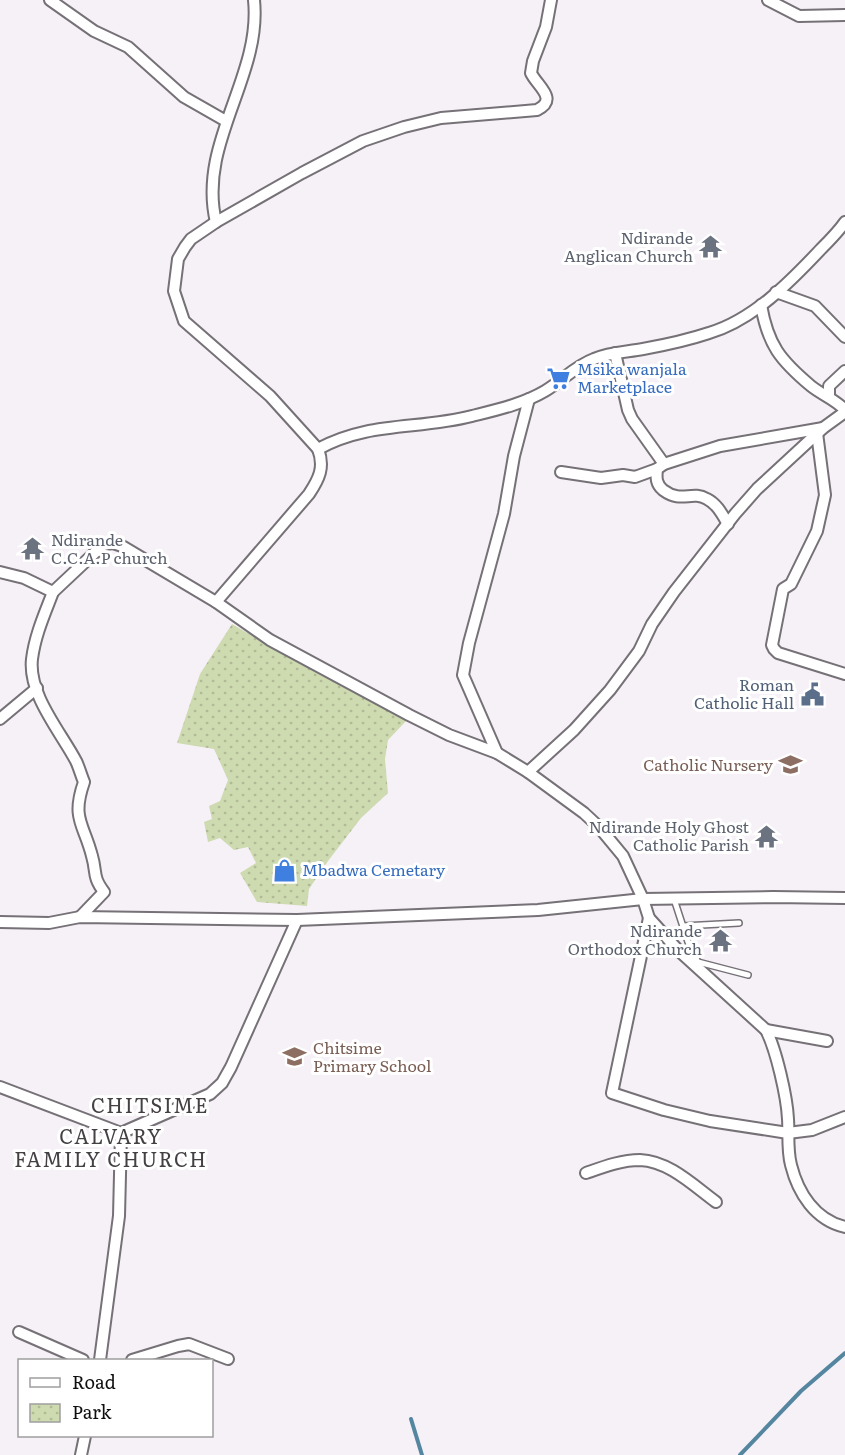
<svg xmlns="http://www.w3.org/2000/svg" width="845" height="1455" font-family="Literata,serif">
<defs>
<pattern id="park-dots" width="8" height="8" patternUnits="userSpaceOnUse" patternTransform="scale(1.5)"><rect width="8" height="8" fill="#cedaaf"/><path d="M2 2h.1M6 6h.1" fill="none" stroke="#b0ba96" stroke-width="1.8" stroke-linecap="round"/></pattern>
</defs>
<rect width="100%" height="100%" fill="#f6f1f7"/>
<!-- park -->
<path fill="url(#park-dots)" d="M232,624L263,642L333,677L407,720L388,740L385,759L388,793L361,818L328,861L309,889L307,906L257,902L240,873L256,863L248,847L234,850L220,838L208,842L204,822L212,819L209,806L220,801L228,780L214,749L177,743L200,674Z"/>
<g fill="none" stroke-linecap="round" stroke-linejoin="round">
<!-- stream -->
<g stroke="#5586a0" stroke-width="4">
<path d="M411,1419L422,1455"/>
<path d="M740,1455L801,1391L845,1353"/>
</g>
<defs>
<g id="service">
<path d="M674,899L688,942L698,962L748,975"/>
<path d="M683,926L739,923"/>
</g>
<g id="minor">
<path d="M50,0L94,31L128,47L184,97L226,121"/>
<path d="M551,0L546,27L533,61L531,73C537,86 559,99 537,110L441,118L404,127L363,141L302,173L216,222L191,239L185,247L178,259L174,291L184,321L270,396L318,449C369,421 418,430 472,416C496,410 523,404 545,391C562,381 575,366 594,359C610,352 627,352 643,349C665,345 688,340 709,333C753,320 790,282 821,249C829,241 838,232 845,222"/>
<path d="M768,0L799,16L845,15"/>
<path d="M216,222C197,143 262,77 254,0"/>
<path d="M776,292L815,306L845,337"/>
<path d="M761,305C768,345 780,360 811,386C822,395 835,399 845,410"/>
<path d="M615,353L628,410L632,419L664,464"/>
<path d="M829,396V386L845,371"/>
<path d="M817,433L825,495L817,531L791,584L783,589L772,645L774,649L778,653L845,674"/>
<path d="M561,472L601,478L623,475L635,477L657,469"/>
<path d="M728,524C722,514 717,504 707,499C691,490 682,504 663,490C656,484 656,478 657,469L664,464L720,446L823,428"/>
<path d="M0,572L24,578L53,592L103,545L113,543L122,546L216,602L270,640L409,715L449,735L497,753L528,772L584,813L599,827L623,856L643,899L649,918L677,949L766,1030C776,1049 787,1097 788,1119C789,1134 787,1150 791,1165C798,1193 815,1220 845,1227"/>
<path d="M53,592C45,613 35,635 32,659C28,694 60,731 76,761C79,767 81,775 84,782C71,819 84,824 92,856C97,873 92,876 104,892L80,917"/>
<path d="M216,602L309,494C319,479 325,467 318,449"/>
<path d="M0,719L37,688"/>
<path d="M497,753L463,675L469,643L504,514L514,456L529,399"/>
<path d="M528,772L574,730L610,690L639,651L652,624L674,592L735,514L757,489L823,428L845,412"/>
<path d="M649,918L612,1093L664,1110L710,1121L788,1133L812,1130L845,1117"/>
<path d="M0,922L49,923L80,917L297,920L538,910L643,899L773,897L845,898"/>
<path d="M766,1030L827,1041"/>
<path d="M0,1087L121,1133"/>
<path d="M586,1173C603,1167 621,1160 640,1160C669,1161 694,1186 716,1202"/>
<path d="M19,1332L83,1360"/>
<path d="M100,1360L119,1216L121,1133L210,1094L222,1083L231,1067L297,920"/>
<path d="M132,1360L178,1346L189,1344L228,1359"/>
<path d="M81,1455L85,1436"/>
</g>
</defs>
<!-- service casing -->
<use href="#service" stroke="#757176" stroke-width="8"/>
<!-- minor casing -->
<use href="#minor" stroke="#757176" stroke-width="14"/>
<!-- service -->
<use href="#service" stroke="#fff" stroke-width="5"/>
<!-- minor -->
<use href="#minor" stroke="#fff" stroke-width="10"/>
</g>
<!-- icons -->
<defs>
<symbol id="temple-bare" viewBox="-9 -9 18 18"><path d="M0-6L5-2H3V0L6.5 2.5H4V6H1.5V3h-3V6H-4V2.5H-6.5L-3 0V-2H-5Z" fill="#6b7280" stroke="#fff" stroke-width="2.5" paint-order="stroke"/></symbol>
<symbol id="supermarket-bare" viewBox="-9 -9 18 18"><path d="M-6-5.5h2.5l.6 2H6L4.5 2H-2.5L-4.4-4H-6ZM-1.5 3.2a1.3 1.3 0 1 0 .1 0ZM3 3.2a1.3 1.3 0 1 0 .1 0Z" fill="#3f7fe0" stroke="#fff" stroke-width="2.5" paint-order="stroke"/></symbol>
<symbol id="civic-bare" viewBox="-9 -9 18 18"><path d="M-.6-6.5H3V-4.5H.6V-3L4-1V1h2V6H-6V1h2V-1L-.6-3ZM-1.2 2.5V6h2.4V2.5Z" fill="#5c6f8a" stroke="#fff" stroke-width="2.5" paint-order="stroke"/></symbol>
<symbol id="school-bare" viewBox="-9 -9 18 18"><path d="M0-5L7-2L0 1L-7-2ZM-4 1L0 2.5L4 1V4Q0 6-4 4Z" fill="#8d6e63" stroke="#fff" stroke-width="2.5" paint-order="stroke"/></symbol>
<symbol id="shop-bare" viewBox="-9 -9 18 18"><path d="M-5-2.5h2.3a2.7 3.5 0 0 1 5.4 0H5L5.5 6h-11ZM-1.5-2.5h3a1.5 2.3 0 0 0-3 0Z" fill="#3f7fe0" stroke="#fff" stroke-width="2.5" paint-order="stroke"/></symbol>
</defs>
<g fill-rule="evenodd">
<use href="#temple-bare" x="694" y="230" width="33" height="33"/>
<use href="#supermarket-bare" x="542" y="362" width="33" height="33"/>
<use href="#temple-bare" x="16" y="532" width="33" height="33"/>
<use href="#civic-bare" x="796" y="678" width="33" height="33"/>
<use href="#school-bare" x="774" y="748" width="33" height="33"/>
<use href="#temple-bare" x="750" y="820" width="33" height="33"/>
<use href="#shop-bare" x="268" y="854" width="33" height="33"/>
<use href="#temple-bare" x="704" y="924" width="33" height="33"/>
<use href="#school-bare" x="278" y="1040" width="33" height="33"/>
</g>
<g text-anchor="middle" stroke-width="6" stroke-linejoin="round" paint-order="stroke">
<!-- worship labels -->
<g font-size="16" fill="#5b616d" stroke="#fff" text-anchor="end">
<text x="693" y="244">Ndirande<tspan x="693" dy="18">Anglican Church</tspan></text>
<text x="51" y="546" text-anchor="start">Ndirande<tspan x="51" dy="18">C.C.A.P church</tspan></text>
<text x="749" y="833">Ndirande Holy Ghost<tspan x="749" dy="18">Catholic Parish</tspan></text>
<text x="702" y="937">Ndirande<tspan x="702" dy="18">Orthodox Church</tspan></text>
</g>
<!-- shop labels -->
<g font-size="16" fill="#366cbe" stroke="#fff" text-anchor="start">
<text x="577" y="375">Msika wanjala<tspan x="577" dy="18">Marketplace</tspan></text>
<text x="302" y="876">Mbadwa Cemetary</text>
</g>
<!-- service labels -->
<g font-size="16" fill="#4e5e75" stroke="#fff" text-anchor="end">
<text x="794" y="691">Roman<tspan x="794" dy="18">Catholic Hall</tspan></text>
</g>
<!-- education labels -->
<g font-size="16" fill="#785e54" stroke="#fff" text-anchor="end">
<text x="773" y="771">Catholic Nursery</text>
<text x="313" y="1054" text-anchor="start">Chitsime<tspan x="313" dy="18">Primary School</tspan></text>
</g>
<!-- quarter labels -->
<g font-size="20" letter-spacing="1.5" fill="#444044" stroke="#fff">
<text x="150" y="1113">CHITSIME</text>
<text x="111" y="1144">CALVARY<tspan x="111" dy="23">FAMILY CHURCH</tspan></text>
</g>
</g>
<!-- legend -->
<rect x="18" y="1359" width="195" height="78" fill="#ffffff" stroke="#9f9f9f" stroke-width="1.5"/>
<rect x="30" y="1378" width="30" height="9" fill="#ffffff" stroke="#9f9f9f" stroke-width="1.5"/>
<text x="72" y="1389" font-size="18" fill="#100e10">Road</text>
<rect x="30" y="1404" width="30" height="18" fill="url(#park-dots)" stroke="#9f9f9f" stroke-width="1.5"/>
<text x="72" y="1419" font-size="18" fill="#100e10">Park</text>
</svg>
